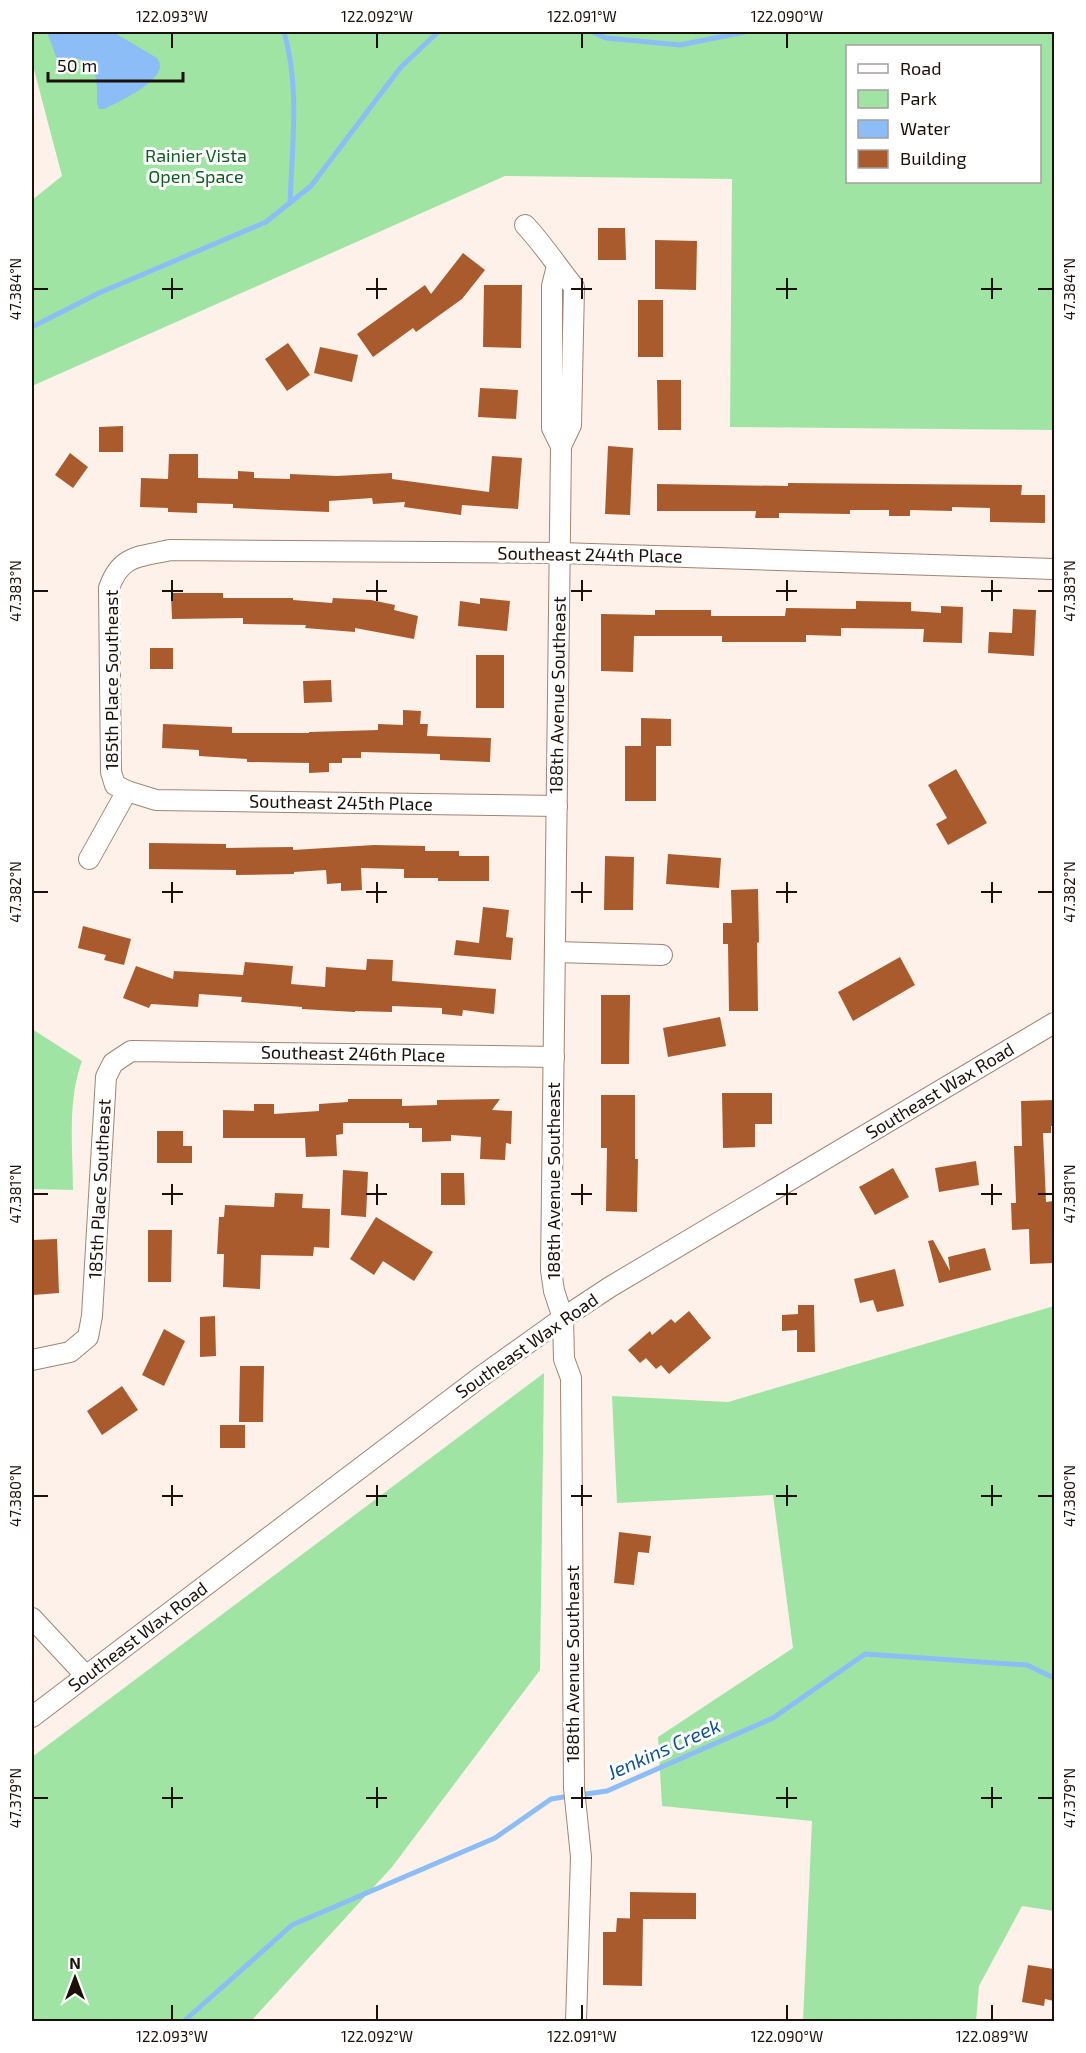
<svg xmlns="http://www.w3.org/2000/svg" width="1086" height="2053" font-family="'Exo 2',sans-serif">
<rect width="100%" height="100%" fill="#fef1e9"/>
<!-- green -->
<g fill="#a0e4a4" fill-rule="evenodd">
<path d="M32,32H1054V430L730,427L732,179L505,176L32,386V200L62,176L32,62ZM848,46H1040V182H848Z"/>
<path d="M32,1029L82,1061C67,1101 73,1147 73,1190L32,1189Z"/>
<path d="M1054,1306V1911L1022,1906L979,1986L976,2021H803L812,1821L662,1806L658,1737L793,1648L773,1495L617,1503L612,1396L728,1402Z"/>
<path d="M544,1373L540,1670L392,1867L251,2021H32V1757Z"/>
</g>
<!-- water -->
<path fill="#8dbdf6" d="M47,32H113L157,58C173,78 119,101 105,109H99L97,104C97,79 99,62 70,57L68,62L60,68Z"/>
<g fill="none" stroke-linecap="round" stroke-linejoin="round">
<!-- stream -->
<g stroke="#8dbdf6" stroke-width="5">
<path d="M284,32C300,86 292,147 290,203"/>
<path d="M592,32L606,38L680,45L745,32"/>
<path d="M32,327L99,293L266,222L311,186L401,67L438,32"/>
<path d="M579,1795L607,1791L773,1718L865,1654L1027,1665L1054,1678"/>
<path d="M183,2022L292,1925L495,1838L551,1799L570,1796"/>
</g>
</g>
<!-- building -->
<g fill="#aa5b2d">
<path d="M598,228H625L626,260H598Z"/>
<path d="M655,240L697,241L696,290L655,289Z"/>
<path d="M463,253L485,270L462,299L416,332L413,328L373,357L357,334L425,285L431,294Z"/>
<path d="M484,285H522L521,348L483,347Z"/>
<rect x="638" y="300" width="25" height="57"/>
<path d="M288,343L310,375L287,391L265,359Z"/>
<path d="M320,347L358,355L352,382L314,373Z"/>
<path d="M657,380H681V430H658Z"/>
<path d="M480,388L518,390L516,419L478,417Z"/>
<path d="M123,426V452H99V427Z"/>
<path d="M608,446L633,448L630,515L605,514Z"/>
<path d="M70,453L88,467L73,488L55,475Z"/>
<path d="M169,454H198V478L238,479V471L254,472V478L290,479V474L337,476L392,473V479L489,492L492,456L522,458L518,509L462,505L461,515L404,507L405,502L373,504L372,498L329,501V512L233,508V504L197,503V513L168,512V508L140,507L141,478L168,479Z"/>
<path d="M788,483L1022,485L1021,495H1045V523L990,522V508L952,507V511L910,510V516H889V510H850V514L779,513V518H755L756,511H657V484L788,486Z"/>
<path d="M171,593H223V598H293V600L332,603L333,598L371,600L395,605L394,610L418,616L414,639L355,628V632L305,628L306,625L243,624V618L172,619Z"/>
<path d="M480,598L510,601L507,631L458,626L460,601L480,604Z"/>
<path d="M856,601L911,602V611L941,613V606L963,607L962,643L923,642L924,629L841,628V636L806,635V642H722V636H634L633,672L601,671V614L655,615V610H711V616H785L786,608L856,609Z"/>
<path d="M1013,609L1036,610L1034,656L988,653L989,632L1012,633Z"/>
<rect x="150" y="648" width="23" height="21"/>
<rect x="476" y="655" width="28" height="53"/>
<path d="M331,680L332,702L304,703L303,681Z"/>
<path d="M403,710L421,711L420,724H428L427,736L491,738L490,762L440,760V754L361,752V758H342V763H329V772L309,773V763L247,762V759L199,756V750L162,748L163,724L232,727V733H309V732L378,730V724L403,725Z"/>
<path d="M641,718L671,719V746H656V801H625V746H641Z"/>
<path d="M956,769L987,823L948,845L936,824L947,818L928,785Z"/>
<path d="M149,843L226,844V848L293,847V850L374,845L425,846V851H459V856H489V881H438V878H404V869L361,868L362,890L341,891V883L327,884L326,870L294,872V874L236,875V870L149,869Z"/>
<path d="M668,854L721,858L719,888L666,884Z"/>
<path d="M605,856L634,857L633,910H604Z"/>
<path d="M758,889L759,942L757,943L758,1011H729L728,944H723V923H732L731,890Z"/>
<path d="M483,907L509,910L506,937L513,938L511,960L454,955L456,940L479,943Z"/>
<path d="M83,926L131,939L124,965L104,960L106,955L78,948Z"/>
<path d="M900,957L915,985L853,1021L838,992Z"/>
<path d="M367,959L393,960L392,981L496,989L494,1014L463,1010L462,1016L442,1014V1008L392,1006V1012L355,1011V1012L302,1009V1007L241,1002L242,997L199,994L198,1007L151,1004L149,1008L123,998L136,966L173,979L174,971L243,975L245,962L293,966L291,984L325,987L326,967L366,970Z"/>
<path d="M601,995H630L629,1064H601Z"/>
<path d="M720,1017L726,1046L668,1057L663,1028Z"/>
<path d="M722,1093H772V1124H755V1147L723,1148Z"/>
<path d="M601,1095H635V1159H638L637,1212L606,1211L607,1148H601Z"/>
<path d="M348,1099H402V1106L437,1105V1100L500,1099L492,1110L512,1111L511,1144L506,1143L505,1160L480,1159L481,1137L451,1135V1141L422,1142V1128H409V1123H343V1134L336,1135L337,1156L306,1157L305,1138H223V1110L254,1111V1104H274V1114L319,1111V1104L348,1102Z"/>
<path d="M1054,1100V1126H1051V1133H1043L1046,1202L1054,1201V1263L1030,1264L1029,1229L1012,1230L1011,1203H1016L1014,1146H1022L1021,1101Z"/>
<path d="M157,1131H183V1146H192V1163H157Z"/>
<path d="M976,1161L979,1185L939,1192L935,1168Z"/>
<path d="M893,1168L909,1197L875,1215L859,1187Z"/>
<path d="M343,1170L368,1172L366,1217L341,1215Z"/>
<path d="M441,1173H464L465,1205H441Z"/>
<path d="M275,1193L303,1194L302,1208L330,1209L329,1248L314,1247L313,1256L261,1255L260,1289L223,1287L224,1254H217L219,1217H224L225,1205L274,1207Z"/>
<path d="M376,1217L433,1252L414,1281L383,1261L374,1275L350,1259Z"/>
<path d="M148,1230H172L171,1282H148Z"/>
<path d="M57,1239L59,1293L33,1295L32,1240Z"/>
<path d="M933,1240L950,1271L948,1257L985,1248L991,1270L939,1283L928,1241Z"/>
<path d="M895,1269L904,1306L877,1312L873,1300L860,1303L854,1279Z"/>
<path d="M798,1305H814L815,1352H797V1330L782,1331V1315L798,1314Z"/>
<path d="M689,1311L711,1338L669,1374L661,1365L656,1369L646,1358L640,1363L628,1350L650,1331L652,1335L671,1319L675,1323Z"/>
<path d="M215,1316L216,1356L200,1357V1317Z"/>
<path d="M164,1329L185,1341L164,1386L142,1375Z"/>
<path d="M240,1366H264L263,1422H239Z"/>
<path d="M122,1386L138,1410L102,1435L87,1411Z"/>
<rect x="220" y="1425" width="25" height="23"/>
<path d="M619,1532L651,1536L649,1553L638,1552L634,1585L614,1583Z"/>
<path d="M630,1892L696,1893V1919H630Z"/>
<path d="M617,1918L643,1919L642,1986L603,1985V1932H616Z"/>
<path d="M1028,1965L1054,1969V2001L1045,1999L1044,2006L1022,2002Z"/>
</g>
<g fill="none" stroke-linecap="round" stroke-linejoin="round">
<defs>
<g id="minor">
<path d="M525,225C543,244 557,266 574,287L571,425L561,446L552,428V286L557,266"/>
<path d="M561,446L551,1270L554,1291L563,1318L564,1359L571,1378L574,1788L581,1857L576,2022"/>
<path d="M127,791L156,800L557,806"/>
<path d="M89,859L127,791L115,785L111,772L109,588C121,554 140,557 170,550L560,553L1054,569"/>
<path d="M555,952L662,955"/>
<path d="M32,1360L70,1352L88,1337L92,1316L106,1077L113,1063L131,1051L554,1057"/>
<path d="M32,1618L86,1676"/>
<path d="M32,1717L479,1378L563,1318L610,1287L1054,1023"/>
</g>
</defs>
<!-- minor casing -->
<use href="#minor" stroke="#a18473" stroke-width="22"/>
<!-- minor -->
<use href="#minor" stroke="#fff" stroke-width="20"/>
</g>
<!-- ticks -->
<path fill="none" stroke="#1b100a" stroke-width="2" d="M172,33V48M377,33V48M582,33V48M787,33V48M172,278V299M377,278V299M582,278V299M787,278V299M992,278V299M33,289H48M162,289H183M366,289H387M571,289H592M776,289H797M981,289H1002M1038,289H1053M172,580V601M377,580V601M582,580V601M787,580V601M992,580V601M33,591H48M162,591H183M366,591H387M571,591H592M776,591H797M981,591H1002M1038,591H1053M172,882V903M377,882V903M582,882V903M787,882V903M992,882V903M33,892H48M162,892H183M366,892H387M571,892H592M776,892H797M981,892H1002M1038,892H1053M172,1184V1205M377,1184V1205M582,1184V1205M787,1184V1205M992,1184V1205M33,1194H48M162,1194H183M366,1194H387M571,1194H592M776,1194H797M981,1194H1002M1038,1194H1053M172,1485V1506M377,1485V1506M582,1485V1506M787,1485V1506M992,1485V1506M33,1496H48M162,1496H183M366,1496H387M571,1496H592M776,1496H797M981,1496H1002M1038,1496H1053M172,1787V1808M377,1787V1808M582,1787V1808M787,1787V1808M992,1787V1808M33,1798H48M162,1798H183M366,1798H387M571,1798H592M776,1798H797M981,1798H1002M1038,1798H1053M172,2005V2020M377,2005V2020M582,2005V2020M787,2005V2020M992,2005V2020"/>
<g text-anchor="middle" stroke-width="6" stroke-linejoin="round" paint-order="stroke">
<!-- park labels -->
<g font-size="18" fill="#0f5e20" stroke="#fff">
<text x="196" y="162">Rainier Vista<tspan x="196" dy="21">Open Space</tspan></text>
</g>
<!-- street labels -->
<g font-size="18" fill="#1b100a" stroke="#fff">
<text transform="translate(590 555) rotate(1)" y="6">Southeast 244th Place</text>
<text transform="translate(112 680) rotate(-90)" y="6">185th Place Southeast</text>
<text transform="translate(558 695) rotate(-89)" y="6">188th Avenue Southeast</text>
<text transform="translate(341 803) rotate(1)" y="6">Southeast 245th Place</text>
<text transform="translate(353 1054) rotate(1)" y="6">Southeast 246th Place</text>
<text transform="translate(940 1091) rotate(-31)" y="6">Southeast Wax Road</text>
<text transform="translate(554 1181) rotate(-90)" y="6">188th Avenue Southeast</text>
<text transform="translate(100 1189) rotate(-87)" y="6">185th Place Southeast</text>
<text transform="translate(527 1346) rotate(-35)" y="6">Southeast Wax Road</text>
<text transform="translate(138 1637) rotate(-37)" y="6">Southeast Wax Road</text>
<text transform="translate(573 1664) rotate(-90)" y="6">188th Avenue Southeast</text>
</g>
<!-- water labels -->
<g font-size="20" font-style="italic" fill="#155493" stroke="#fff">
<text transform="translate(664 1749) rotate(-24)" y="7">Jenkins Creek</text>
</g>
</g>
<!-- border -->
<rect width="1086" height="2053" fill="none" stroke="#ffffff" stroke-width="66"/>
<!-- legend -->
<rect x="846" y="45" width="195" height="138" fill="#ffffff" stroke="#a49f9d" stroke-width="1.5"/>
<rect x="858" y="64" width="30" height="9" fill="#ffffff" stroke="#a49f9d" stroke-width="1.5"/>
<text x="900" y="75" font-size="18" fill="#1b100a">Road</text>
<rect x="858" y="90" width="30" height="18" fill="#a0e4a4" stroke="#a49f9d" stroke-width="1.5"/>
<text x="900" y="105" font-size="18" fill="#1b100a">Park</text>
<rect x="858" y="120" width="30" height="18" fill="#8dbdf6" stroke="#a49f9d" stroke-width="1.5"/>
<text x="900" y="135" font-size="18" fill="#1b100a">Water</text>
<rect x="858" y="150" width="30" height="18" fill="#aa5b2d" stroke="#a49f9d" stroke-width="1.5"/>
<text x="900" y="165" font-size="18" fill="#1b100a">Building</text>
<!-- north arrow -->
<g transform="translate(75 1978)" stroke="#ffffff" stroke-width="4.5" paint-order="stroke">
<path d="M0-4.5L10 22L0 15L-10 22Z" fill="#1b100a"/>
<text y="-9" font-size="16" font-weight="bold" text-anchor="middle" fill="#1b100a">N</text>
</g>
<!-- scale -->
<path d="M48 72v9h135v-9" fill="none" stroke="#1b100a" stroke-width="3"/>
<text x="57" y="72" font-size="18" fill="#1b100a" stroke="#ffffff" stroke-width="4.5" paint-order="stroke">50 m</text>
<rect x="33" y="33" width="1020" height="1987" fill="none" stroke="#1b100a" stroke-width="2"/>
<g font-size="15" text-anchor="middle" fill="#1b100a">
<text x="172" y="22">122.093°W</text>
<text x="377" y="22">122.092°W</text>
<text x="582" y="22">122.091°W</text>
<text x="787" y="22">122.090°W</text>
<text transform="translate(16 289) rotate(-90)" y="5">47.384°N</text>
<text transform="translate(1070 289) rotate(-90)" y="5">47.384°N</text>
<text transform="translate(16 591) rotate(-90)" y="5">47.383°N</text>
<text transform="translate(1070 591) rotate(-90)" y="5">47.383°N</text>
<text transform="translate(16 892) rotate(-90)" y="5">47.382°N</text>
<text transform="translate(1070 892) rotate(-90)" y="5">47.382°N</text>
<text transform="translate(16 1194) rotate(-90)" y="5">47.381°N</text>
<text transform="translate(1070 1194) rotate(-90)" y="5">47.381°N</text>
<text transform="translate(16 1496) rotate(-90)" y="5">47.380°N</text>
<text transform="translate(1070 1496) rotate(-90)" y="5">47.380°N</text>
<text transform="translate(16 1798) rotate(-90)" y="5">47.379°N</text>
<text transform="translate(1070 1798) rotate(-90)" y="5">47.379°N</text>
<text x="172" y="2042">122.093°W</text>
<text x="377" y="2042">122.092°W</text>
<text x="582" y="2042">122.091°W</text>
<text x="787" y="2042">122.090°W</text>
<text x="992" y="2042">122.089°W</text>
</g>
</svg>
